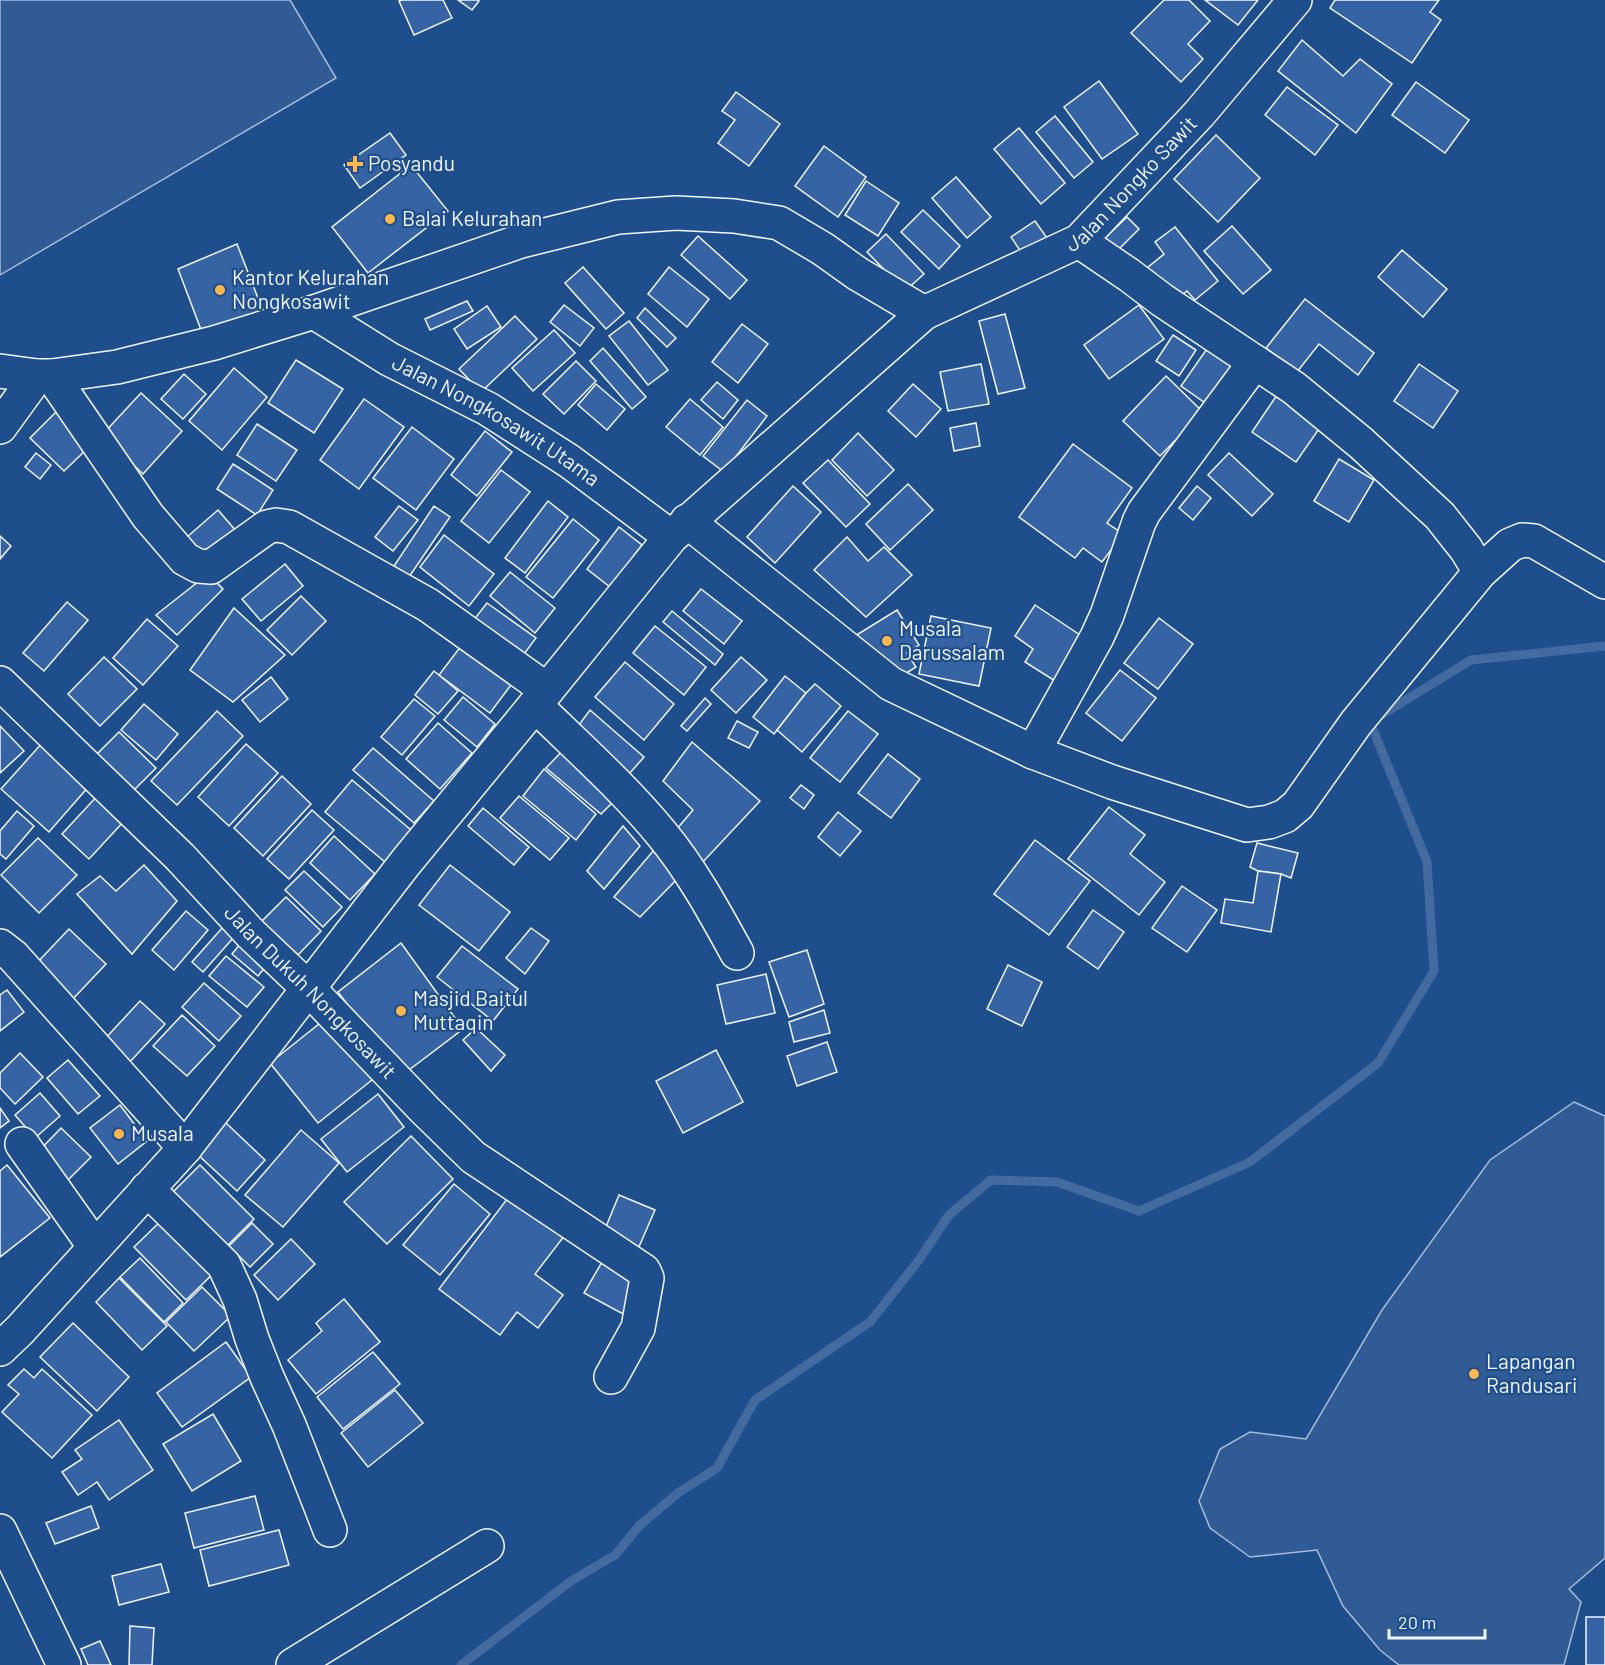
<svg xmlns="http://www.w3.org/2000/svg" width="1605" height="1665" font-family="Barlow,sans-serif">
<rect width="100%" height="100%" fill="#1f4e8c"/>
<!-- built -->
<g fill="#305b95" stroke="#a8bbd7" stroke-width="1.5">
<path d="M0,0H290L336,78L0,275Z"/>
<path d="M1574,1102L1605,1116V1558L1569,1589L1581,1602L1564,1665H1399L1380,1650L1343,1606L1317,1550L1250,1557L1210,1528L1199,1501L1220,1449L1250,1432L1306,1439L1382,1310L1490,1160Z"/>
</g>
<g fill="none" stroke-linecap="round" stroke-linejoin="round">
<!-- stream -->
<path stroke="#446ba0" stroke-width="9" d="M461,1665L571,1581L615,1555L640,1525L678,1493L717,1468L755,1400L870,1322L919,1260L949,1215L991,1180L1057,1182L1139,1211L1250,1162L1378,1063L1434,971L1427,862L1370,722L1471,660L1605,646"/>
</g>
<!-- building -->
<g fill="#3563a3" stroke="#f2f6ff" stroke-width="1.5">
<path d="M402,0H443L452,18L414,35L399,1Z"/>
<path d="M458,0H478L479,1L472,10Z"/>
<path d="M1164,0H1189L1210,21L1188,44L1203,59L1181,82L1131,33Z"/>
<path d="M1205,0H1258L1238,25Z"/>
<path d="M1335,0H1439L1430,12L1441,20L1412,63L1330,8Z"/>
<path d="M1302,40L1343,76L1360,59L1392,84L1356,133L1278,71Z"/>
<path d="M1099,81L1138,134L1102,159L1064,107Z"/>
<path d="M1416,82L1469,120L1445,153L1392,115Z"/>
<path d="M1287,87L1338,125L1315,155L1265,115Z"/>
<path d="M736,92L780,124L749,166L718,143L735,120L722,111Z"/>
<path d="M1055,116L1093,162L1074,178L1036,132Z"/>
<path d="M1019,128L1065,183L1041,204L994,149Z"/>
<path d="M390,133L406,155L360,188L344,165Z"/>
<path d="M1216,135L1260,178L1218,222L1174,179Z"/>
<path d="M824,146L866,177L838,217L795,186Z"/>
<path d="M411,165L448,211L368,273L332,227Z"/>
<path d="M956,177L991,217L967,238L932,198Z"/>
<path d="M866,181L899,203L878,236L845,215Z"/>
<path d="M923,210L960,246L939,269L901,232Z"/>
<path d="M1127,217L1139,229L1115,253L1103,240Z"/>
<path d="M1035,221L1047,238L1023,255L1011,237Z"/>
<path d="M1232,226L1271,270L1243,294L1204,251Z"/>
<path d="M1175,227L1218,281L1195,300L1187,291L1171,304L1142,272L1164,254L1155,242Z"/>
<path d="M886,234L924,274L905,291L867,252Z"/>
<path d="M698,236L747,280L730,299L681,255Z"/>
<path d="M237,244L263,311L203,335L178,269Z"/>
<path d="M1402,250L1447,289L1423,317L1378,277Z"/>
<path d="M583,267L624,313L606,329L565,283Z"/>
<path d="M669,267L709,299L687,327L648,294Z"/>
<path d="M1305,299L1374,353L1358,375L1319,344L1297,372L1266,348Z"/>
<path d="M467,301L473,311L430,330L425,319Z"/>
<path d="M564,305L594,328L580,346L550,322Z"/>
<path d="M1139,305L1164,339L1109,379L1084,345Z"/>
<path d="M487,306L501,327L467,349L454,329Z"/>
<path d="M645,308L676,338L667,347L637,318Z"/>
<path d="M1005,314L1025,388L998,394L979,321Z"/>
<path d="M515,316L537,339L481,392L459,369Z"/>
<path d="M629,321L668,370L648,385L609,336Z"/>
<path d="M742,324L768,344L738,383L712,362Z"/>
<path d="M554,330L575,353L533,391L512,368Z"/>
<path d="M1173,335L1196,350L1179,376L1156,361Z"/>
<path d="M1211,343L1241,364L1211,407L1181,386Z"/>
<path d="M603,348L646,397L632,409L590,361Z"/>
<path d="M296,360L343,389L314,433L268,403Z"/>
<path d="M576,361L596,381L564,414L543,394Z"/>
<path d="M981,364L989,404L948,411L940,372Z"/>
<path d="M1419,364L1458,391L1433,428L1394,401Z"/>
<path d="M234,368L267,397L222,450L189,421Z"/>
<path d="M184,374L206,394L183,419L161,399Z"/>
<path d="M1166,376L1203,412L1160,456L1123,421Z"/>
<path d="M717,382L738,400L723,419L701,400Z"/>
<path d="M596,384L625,409L607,430L578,405Z"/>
<path d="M913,384L941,409L916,437L888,411Z"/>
<path d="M141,393L182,431L143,474L102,435Z"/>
<path d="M1277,395L1321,426L1296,462L1252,432Z"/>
<path d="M364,399L404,427L359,489L320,460Z"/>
<path d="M690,399L723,427L700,455L666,427Z"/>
<path d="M747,400L767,416L724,472L703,456Z"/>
<path d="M56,412L90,446L64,471L30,438Z"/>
<path d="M976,423L980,446L954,451L950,428Z"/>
<path d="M257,424L297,450L276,481L237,455Z"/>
<path d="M412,427L454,459L416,510L373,478Z"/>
<path d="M485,431L512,452L477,496L451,475Z"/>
<path d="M858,433L894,470L867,496L832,460Z"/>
<path d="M1073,444L1132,488L1107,523L1123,534L1102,562L1083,548L1075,558L1019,517Z"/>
<path d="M36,453L51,465L40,479L25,467Z"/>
<path d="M1229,453L1273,494L1252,516L1208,475Z"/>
<path d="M1339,459L1374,480L1349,522L1314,501Z"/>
<path d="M828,460L870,504L846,527L803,483Z"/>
<path d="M233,464L273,490L257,515L217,489Z"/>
<path d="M501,470L530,492L489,543L461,521Z"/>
<path d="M908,484L933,510L890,550L866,524Z"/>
<path d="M793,486L821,512L775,563L747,537Z"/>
<path d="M1197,486L1211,498L1193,520L1179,508Z"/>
<path d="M548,501L568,517L525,573L505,558Z"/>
<path d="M399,506L418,520L393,551L375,537Z"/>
<path d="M434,506L450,517L409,577L394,566Z"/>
<path d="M218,510L237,532L206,559L187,537Z"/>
<path d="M573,519L599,540L553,598L526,577Z"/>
<path d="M619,527L642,545L610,587L587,569Z"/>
<path d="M444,535L494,574L469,606L420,567Z"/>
<path d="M0,536L11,546L0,559Z"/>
<path d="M847,537L868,561L884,547L912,575L866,617L814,570Z"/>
<path d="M285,564L303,586L261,621L242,599Z"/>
<path d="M510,572L555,608L535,633L490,596Z"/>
<path d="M208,574L223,589L177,635L156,615Z"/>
<path d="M701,589L742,621L724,644L683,611Z"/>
<path d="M301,596L326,621L292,655L267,630Z"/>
<path d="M67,602L88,620L44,671L23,653Z"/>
<path d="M487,603L536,638L518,662L469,626Z"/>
<path d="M1035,605L1083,637L1055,681L1025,662L1033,649L1015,636Z"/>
<path d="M234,608L285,655L233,702L190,670Z"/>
<path d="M897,610L919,645L907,653L916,667L897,679L855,636Z"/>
<path d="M672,611L723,654L715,665L663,622Z"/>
<path d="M931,616L991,628L979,686L919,674Z"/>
<path d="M1159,618L1193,644L1158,689L1124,663Z"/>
<path d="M147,619L178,646L143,685L113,658Z"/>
<path d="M655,626L706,667L684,695L633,653Z"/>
<path d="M461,646L511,685L490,713L439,675Z"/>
<path d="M104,657L137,689L100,726L68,694Z"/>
<path d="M741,657L767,680L736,713L711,690Z"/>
<path d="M625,662L674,704L644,740L595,697Z"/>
<path d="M1120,670L1156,698L1122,741L1086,713Z"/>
<path d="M434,671L458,691L438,714L415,695Z"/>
<path d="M785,676L806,693L774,734L753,717Z"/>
<path d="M271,677L288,699L260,722L242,700Z"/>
<path d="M815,684L841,706L802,752L777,730L806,693Z"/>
<path d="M463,697L495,724L477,747L444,720Z"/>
<path d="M705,698L711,704L687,731L681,726Z"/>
<path d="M414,699L435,716L402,755L381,737Z"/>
<path d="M144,704L178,734L156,760L121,730Z"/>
<path d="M590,710L644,757L622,782L570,737Z"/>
<path d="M217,711L243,736L177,805L151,781Z"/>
<path d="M848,711L878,734L840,782L810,758Z"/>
<path d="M737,721L758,732L749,748L728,738Z"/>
<path d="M438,723L472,753L440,789L406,759Z"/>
<path d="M0,726L24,751L0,773Z"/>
<path d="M119,732L156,768L131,793L94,757Z"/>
<path d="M43,742L90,785L49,832L1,789Z"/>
<path d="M692,742L760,801L700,865L670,837L693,810L663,781Z"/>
<path d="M246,744L278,773L229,826L198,797Z"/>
<path d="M568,745L622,793L601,814L546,768Z"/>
<path d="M373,748L434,801L414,823L353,770Z"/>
<path d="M888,754L920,779L891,818L858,793Z"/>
<path d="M544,769L596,814L576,840L523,796Z"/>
<path d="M282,776L311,804L263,856L234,828Z"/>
<path d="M352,780L411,830L385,862L325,812Z"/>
<path d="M801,785L814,795L804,809L790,798Z"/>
<path d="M99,794L126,819L89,859L62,834Z"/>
<path d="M519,796L569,838L550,860L500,818Z"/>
<path d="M1109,807L1145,835L1130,854L1165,882L1139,915L1068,859Z"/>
<path d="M483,808L529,847L514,865L468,826Z"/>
<path d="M312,810L334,830L289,879L267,859Z"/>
<path d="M17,811L34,826L6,859L0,854V831Z"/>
<path d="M838,812L861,831L840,856L818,837Z"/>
<path d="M623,826L640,846L604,889L587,871Z"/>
<path d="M334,836L375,874L350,900L310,863Z"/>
<path d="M38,838L77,875L39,913L1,875Z"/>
<path d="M1035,840L1090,881L1049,935L994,894Z"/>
<path d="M1257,843L1298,853L1291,878L1281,874L1258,871L1250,867Z"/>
<path d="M654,850L681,875L640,917L614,897Z"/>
<path d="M144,865L177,901L132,954L77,894L100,876L116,891Z"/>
<path d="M450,865L510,912L479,951L419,905Z"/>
<path d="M304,871L342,907L323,927L285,890Z"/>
<path d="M1258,871L1281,874L1271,932L1221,923L1225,899L1253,903Z"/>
<path d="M1182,886L1217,910L1187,952L1152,928Z"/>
<path d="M286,897L321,931L298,955L262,921Z"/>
<path d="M1093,910L1124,932L1098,969L1067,947Z"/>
<path d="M186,911L208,930L174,970L152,950Z"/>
<path d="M223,927L234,937L203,972L192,962Z"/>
<path d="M531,928L549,941L525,974L506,958Z"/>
<path d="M69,929L106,964L71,1001L34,966Z"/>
<path d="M245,938L271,960L258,976L232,954Z"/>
<path d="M401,943L463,1029L401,1076L338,992Z"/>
<path d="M462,946L518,989L493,1021L437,977Z"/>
<path d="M807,950L824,1004L789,1017L769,962Z"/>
<path d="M226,956L264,987L247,1007L209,976Z"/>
<path d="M1008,965L1042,982L1022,1026L987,1009Z"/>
<path d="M766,974L775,1013L726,1024L717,985Z"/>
<path d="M204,983L241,1016L219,1041L182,1007Z"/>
<path d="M7,990L24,1012L0,1031V995Z"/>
<path d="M140,1001L165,1024L127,1065L102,1042Z"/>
<path d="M824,1010L830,1033L794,1042L789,1022Z"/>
<path d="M182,1015L215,1046L187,1076L153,1046Z"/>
<path d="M329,1016L377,1076L318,1123L270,1063Z"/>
<path d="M476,1028L505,1055L491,1071L463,1040Z"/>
<path d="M827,1042L837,1072L797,1086L787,1056Z"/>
<path d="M716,1050L743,1102L683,1133L656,1081Z"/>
<path d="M20,1053L43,1077L15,1104L0,1088V1073Z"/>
<path d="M68,1060L100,1096L78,1114L47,1078Z"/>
<path d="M40,1093L60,1116L35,1138L15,1115Z"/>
<path d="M378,1094L404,1127L347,1172L321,1139Z"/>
<path d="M120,1105L147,1141L118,1164L90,1128Z"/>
<path d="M0,1108L9,1121L0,1128Z"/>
<path d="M225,1122L265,1160L237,1191L196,1153Z"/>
<path d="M61,1128L91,1157L63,1185L34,1156Z"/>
<path d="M301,1130L339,1163L283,1227L245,1195Z"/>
<path d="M411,1136L453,1179L387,1244L344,1202Z"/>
<path d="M7,1165L50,1218L0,1257V1171Z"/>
<path d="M200,1165L254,1219L222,1251L168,1197Z"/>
<path d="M454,1184L490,1214L440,1275L403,1245Z"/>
<path d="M511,1194L565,1235L535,1274L563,1295L538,1328L517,1312L500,1335L439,1289Z"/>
<path d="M619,1195L655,1210L638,1249L603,1234Z"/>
<path d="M167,1215L219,1268L186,1300L134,1247Z"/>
<path d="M252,1223L273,1244L250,1267L229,1246Z"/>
<path d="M291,1239L315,1264L278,1300L254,1275Z"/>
<path d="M140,1258L183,1303L164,1322L120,1277Z"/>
<path d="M602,1262L642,1284L625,1315L584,1293Z"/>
<path d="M119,1278L167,1326L142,1350L96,1302Z"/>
<path d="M202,1287L231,1316L194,1351L166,1322Z"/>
<path d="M344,1299L380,1342L316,1394L288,1360L322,1331L316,1323Z"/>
<path d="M73,1323L129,1377L97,1411L40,1357Z"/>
<path d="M226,1342L251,1377L182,1427L157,1393Z"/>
<path d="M373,1352L400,1384L343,1429L317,1397Z"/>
<path d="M24,1369L34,1378L42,1369L92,1415L52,1458L2,1412L19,1394L8,1385Z"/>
<path d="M395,1390L423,1423L368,1467L341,1433Z"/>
<path d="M213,1414L241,1461L192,1491L163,1444Z"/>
<path d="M119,1420L153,1470L109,1500L97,1482L78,1495L62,1472L82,1459L75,1450Z"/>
<path d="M255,1496L264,1530L194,1548L185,1513Z"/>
<path d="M91,1506L99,1528L55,1544L46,1523Z"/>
<path d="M279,1530L289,1565L209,1586L200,1550Z"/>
<path d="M161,1564L169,1592L119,1605L112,1576Z"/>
<rect x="1586" y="1617" width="19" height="48"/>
<path d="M130,1626L154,1628L152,1665H129Z"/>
<path d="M100,1641L111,1665H88L81,1649Z"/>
</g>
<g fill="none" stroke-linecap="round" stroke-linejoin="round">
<defs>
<g id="minor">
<path d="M1079,241L1129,275L1162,300L1294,388L1361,443L1440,516L1466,549L1480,572"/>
<path id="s1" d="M314,312L389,359L488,409L569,461L671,537"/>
<path d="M0,371L37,376H52L117,367L214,343L314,312L521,241L618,217L676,213L734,216L779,223L823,249L858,274L924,313"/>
<path d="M52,376L148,516L185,559L198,566L211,567L267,527L276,525L289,527L428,605L547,690"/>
<path d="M0,427L37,376"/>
<path d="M687,521L891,684L1033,752L1112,782L1247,825L1269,822L1285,816L1298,805L1356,723L1480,572L1510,545L1522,540L1534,541L1605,582"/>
<path id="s2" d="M0,683L180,857L251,934L309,989L425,1110L473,1157L644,1271L647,1278L638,1328L611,1377"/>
<path d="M535,705C578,747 623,787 661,833C691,869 714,911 737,953"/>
<path d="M1033,752L1097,637L1107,615L1139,522L1144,512L1255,362"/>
<path d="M0,946L13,956L185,1148"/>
<path d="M22,1144L95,1247"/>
<path d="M147,1189L224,1265L240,1300L252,1339L267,1377L289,1425L330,1530"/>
<path id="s3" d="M0,1349L20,1330L185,1148L406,862L535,705L671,537L924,313L1079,241L1199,114L1295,0"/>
<path d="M0,1531L64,1665"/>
<path d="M293,1665L487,1546"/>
</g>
</defs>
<!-- minor casing -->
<use href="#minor" stroke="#f2f6ff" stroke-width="36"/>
<!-- minor -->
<use href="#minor" stroke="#1f4e8c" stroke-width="33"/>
</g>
<!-- markers -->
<g fill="#ffb74d" stroke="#1f4e8c" stroke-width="2">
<path d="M352 155h6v6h6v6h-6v6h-6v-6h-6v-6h6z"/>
<circle cx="390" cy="219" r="6"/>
<circle cx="220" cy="290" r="6"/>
<circle cx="887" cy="641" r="6"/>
<circle cx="401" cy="1011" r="6"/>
<circle cx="119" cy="1134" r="6"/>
<circle cx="1474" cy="1374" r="6"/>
</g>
<g text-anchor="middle" stroke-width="4.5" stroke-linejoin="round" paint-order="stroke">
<!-- poi labels -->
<g font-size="21" fill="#f2f6ff" stroke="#1f4e8c" text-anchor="start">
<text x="368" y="171">Posyandu</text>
<text x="402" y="226">Balai Kelurahan</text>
<text x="232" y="285">Kantor Kelurahan<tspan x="232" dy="24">Nongkosawit</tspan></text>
<text x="899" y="636">Musala<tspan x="899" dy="24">Darussalam</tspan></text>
<text x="413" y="1006">Masjid Baitul<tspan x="413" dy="24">Muttaqin</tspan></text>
<text x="131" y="1141">Musala</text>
<text x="1486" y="1369">Lapangan<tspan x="1486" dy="24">Randusari</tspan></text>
</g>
<!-- street labels -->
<g font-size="21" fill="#f2f6ff" stroke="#1f4e8c">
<text dy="7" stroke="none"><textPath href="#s3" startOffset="1640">Jalan Nongko Sawit</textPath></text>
<text dy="7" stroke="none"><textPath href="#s1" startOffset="212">Jalan Nongkosawit Utama</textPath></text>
<text dy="7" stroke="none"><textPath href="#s2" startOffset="438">Jalan Dukuh Nongkosawit</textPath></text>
</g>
</g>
<!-- scale -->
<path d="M1389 1629v9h96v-9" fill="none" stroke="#f2f6ff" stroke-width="3"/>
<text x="1398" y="1629" font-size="18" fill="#f2f6ff" stroke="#1f4e8c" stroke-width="4.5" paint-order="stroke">20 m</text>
</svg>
